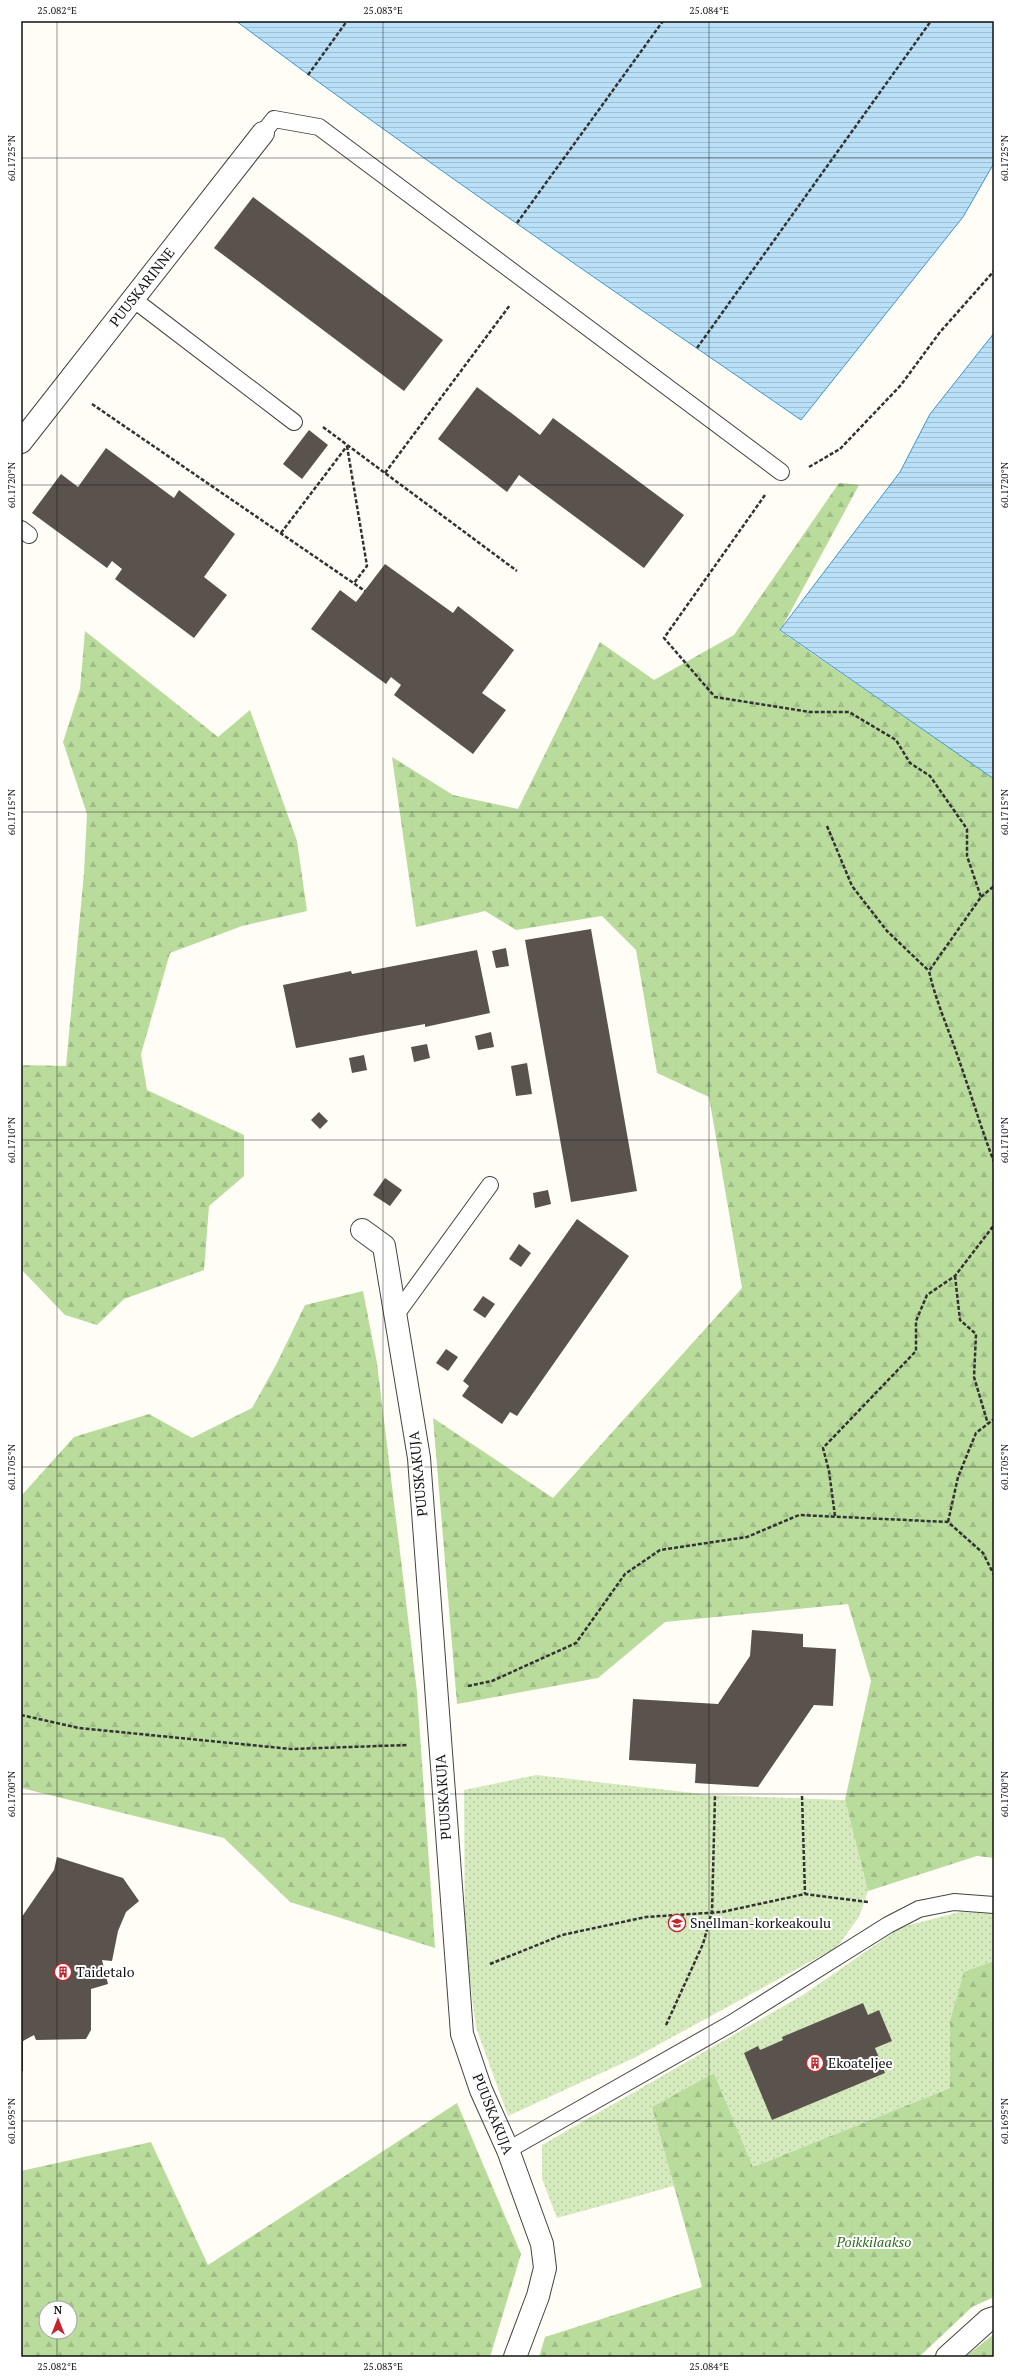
<svg xmlns="http://www.w3.org/2000/svg" width="1015" height="2378" font-family="'PT Serif',serif">
<defs>
<pattern id="grass-dots" width="8" height="8" patternUnits="userSpaceOnUse"><rect width="8" height="8" fill="#d5ebbd"/><path d="M2 2h.1M6 6h.1" fill="none" stroke="#b6c8a1" stroke-width="1.8" stroke-linecap="round"/></pattern>
<pattern id="forest-firs" width="22" height="20" patternUnits="userSpaceOnUse"><rect width="22" height="20" fill="#b9dc9c"/><path d="M5 1l3.5 6h-7zM16 11l3.5 6h-7z" fill="#9ebc85"/></pattern>
<pattern id="water-rules" width="6" height="5" patternUnits="userSpaceOnUse"><rect width="6" height="5" fill="#b9e0f7"/><path d="M0 2.5h6" fill="none" stroke="#9ebfd3"/></pattern>
</defs>
<rect width="100%" height="100%" fill="#fffdf5"/>
<!-- grass -->
<g fill="url(#grass-dots)">
<path d="M536,1775L711,1795L845,1800L868,1891L859,1917L837,1947L634,2058L508,2116L476,2027L465,1944L464,1790Z"/>
<path d="M960,1912L994,1914V1961L964,1973L950,2020V2088L753,2167L714,2073L652,2107L674,2186L557,2218L542,2179V2145L803,1995L901,1927Z"/>
</g>
<!-- forest -->
<g fill="url(#forest-firs)" fill-rule="evenodd">
<path d="M839,483L859,485L780,631L994,779V1858L977,1856L868,1891L845,1800L871,1681L848,1604L665,1622L598,1678L457,1704L433,1418L553,1498L742,1288L709,1097L657,1073L636,950L602,916L516,930L485,911L416,927L392,757L453,795L518,809L600,642L654,680L734,635Z"/>
<path d="M85,631L218,737L250,710L297,841L307,911L242,926L170,953L141,1054L147,1090L244,1135V1176L209,1206L204,1270L124,1299L97,1325L65,1315L21,1269V1065L66,1066L84,873L87,814L63,742L80,689Z"/>
<path d="M363,1291L377,1363L417,1692L435,1948L290,1902L224,1838L21,1788L22,1495L74,1437L149,1414L192,1438L252,1408L277,1363L305,1305Z"/>
<path d="M994,1961V2297L972,2307L919,2357H539L545,2337L702,2287L652,2107L714,2073L753,2167L950,2088V2020L964,1972Z"/>
<path d="M457,2103L521,2254L490,2357H21V2171L151,2142L208,2265ZM46,2308H70V2332H46Z"/>
<path d="M994,2334V2357H965Z"/>
</g>
<!-- water -->
<g fill="url(#water-rules)" stroke="#3f96cf">
<path d="M236,21H994V163L963,217L801,420C611,289 420,159 236,21Z"/>
<path d="M994,333V779L780,630L900,472L930,414Z"/>
</g>
<!-- building -->
<g fill="#5a524d">
<path d="M253,197L443,340L404,391L214,248Z"/>
<path d="M477,387L540,435L553,418L684,515L644,568L519,475L507,492L438,439Z"/>
<path d="M309,430L328,445L302,479L283,464Z"/>
<path d="M106,448L174,498L179,490L235,534L204,577L227,595L194,638L115,579L122,569L112,561L107,568L32,513L61,474L78,487Z"/>
<path d="M385,564L453,613L458,606L514,650L482,693L506,710L473,754L394,695L401,685L391,677L386,684L311,629L340,590L356,602Z"/>
<path d="M591,929L637,1191L571,1202L525,940Z"/>
<path d="M506,948L509,966L496,968L492,951Z"/>
<path d="M477,950L490,1013L425,1027V1024L296,1048L283,985L351,971L352,974Z"/>
<path d="M491,1032L494,1047L478,1050L475,1036Z"/>
<path d="M427,1044L430,1058L414,1062L411,1047Z"/>
<path d="M364,1055L367,1070L352,1073L349,1058Z"/>
<path d="M527,1063L532,1094L516,1096L511,1066Z"/>
<path d="M319,1112L328,1121L320,1129L311,1120Z"/>
<path d="M385,1178L402,1190L390,1206L373,1195Z"/>
<path d="M548,1190L551,1204L535,1208L533,1193Z"/>
<path d="M577,1219L629,1256L517,1416L510,1412L502,1424L462,1396L469,1386L463,1381Z"/>
<path d="M519,1244L531,1253L521,1267L509,1259Z"/>
<path d="M483,1296L495,1304L485,1318L473,1310Z"/>
<path d="M446,1349L458,1357L448,1371L436,1363Z"/>
<path d="M752,1630L803,1634V1647L836,1649L833,1706L814,1705L758,1787L695,1783L696,1764L629,1760L633,1699L718,1704L750,1656Z"/>
<path d="M57,1857L123,1878L139,1901L126,1912L118,1931L112,1961L102,1960L108,1984L91,1989V2030L86,2039L36,2040L34,2035L23,2041V2071H21V1918L54,1870Z"/>
<path d="M863,2003L868,2015L879,2010L892,2041L875,2048L885,2073L772,2120L744,2053L758,2046L760,2050L783,2040L782,2037Z"/>
</g>
<g fill="none" stroke-linecap="round" stroke-linejoin="round">
<defs>
<g id="service">
<path d="M263,133L274,119L319,127L781,472"/>
<path d="M133,299L294,422"/>
<path d="M21,529L29,535"/>
<path d="M395,1316L490,1185"/>
<path d="M508,2150L732,2023L888,1925L919,1909L954,1902L994,1905"/>
</g>
<g id="minor">
<path d="M21,442L263,133"/>
<path d="M362,1230L384,1246L419,1458L462,2034L481,2090L508,2150L542,2244L545,2268L538,2296L515,2357"/>
<path d="M947,2357L988,2320L994,2318"/>
</g>
</defs>
<!-- service casing -->
<use href="#service" stroke="#444" stroke-width="18"/>
<!-- minor casing -->
<use href="#minor" stroke="#444" stroke-width="24"/>
<!-- path -->
<g stroke="#333" stroke-width="2.5" stroke-dasharray="4 2" stroke-linecap="butt">
<path d="M308,75L347,21"/>
<path d="M517,223L663,21"/>
<path d="M697,348L931,21"/>
<path d="M92,404L365,591"/>
<path d="M323,427L517,571"/>
<path d="M347,446L367,566L354,583"/>
<path d="M809,467L840,449L901,385L940,332L994,271"/>
<path d="M385,473L510,305"/>
<path d="M765,495L664,638L715,697L810,712H849L896,740L910,763L930,776L967,829V856L981,897L929,971C936,1002 949,1030 959,1060C971,1094 981,1128 994,1162"/>
<path d="M281,533L347,446"/>
<path d="M827,826L852,886L887,931L929,971"/>
<path d="M981,897L994,886"/>
<path d="M955,1276L960,1320L976,1334L974,1377L988,1424"/>
<path d="M835,1516L829,1471L823,1448L916,1351V1321L927,1295L955,1276L994,1225"/>
<path d="M948,1522L958,1477L976,1433L994,1419"/>
<path d="M468,1686L492,1681L576,1643L625,1574L660,1550L747,1537L799,1515L948,1522L983,1553L994,1575"/>
<path d="M21,1715L79,1728L291,1749L408,1745"/>
<path d="M802,1796L805,1894"/>
<path d="M490,1964L562,1935L646,1917L722,1912L805,1894L868,1902"/>
<path d="M666,2025L703,1944L712,1912L715,1795"/>
</g>
<!-- service -->
<use href="#service" stroke="#fff" stroke-width="16"/>
<!-- minor -->
<use href="#minor" stroke="#fff" stroke-width="22"/>
</g>
<!-- ticks -->
<path fill="none" stroke="#111" stroke-width="1" stroke-opacity="0.45" d="M57,21V2308M383,21V2357M709,21V2357M21,158H994M21,485H994M21,812H994M21,1140H994M21,1467H994M21,1794H994M21,2121H994M57,2332V2357"/>
<!-- icons -->
<defs>
<symbol id="university-ring" viewBox="-11 -11 22 22"><circle r="9.5" fill="#fff" stroke="#c4262e" stroke-width="1.5"/><path d="M0-5L7-2L0 1L-7-2ZM-4 1L0 2.5L4 1V4Q0 6-4 4Z" fill="#c4262e"/></symbol>
<symbol id="building-ring" viewBox="-11 -11 22 22"><circle r="9.5" fill="#fff" stroke="#c4262e" stroke-width="1.5"/><path d="M-4-6H4V6H1V3H-1V6H-4ZM-2.5-4.3h1.7v1.8h-1.7ZM.8-4.3h1.7v1.8H.8ZM-2.5-1h1.7V.8h-1.7ZM.8-1h1.7V.8H.8Z" fill="#c4262e"/></symbol>
</defs>
<g fill-rule="evenodd">
<use href="#university-ring" x="667" y="1913" width="20" height="20"/>
<use href="#building-ring" x="53" y="1962" width="20" height="20"/>
<use href="#building-ring" x="805" y="2053" width="20" height="20"/>
</g>
<g text-anchor="middle" stroke-width="4" stroke-linejoin="round" paint-order="stroke">
<!-- street labels -->
<g font-size="14" fill="#111" stroke="#fff">
<text transform="translate(142 287) rotate(-52)" y="5">PUUSKARINNE</text>
<text transform="translate(418 1474) rotate(-96)" y="5">PUUSKAKUJA</text>
<text transform="translate(443 1797) rotate(-94)" y="5">PUUSKAKUJA</text>
<text transform="translate(493 2114) rotate(68)" y="5">PUUSKAKUJA</text>
</g>
<!-- poi labels -->
<g font-size="14" fill="#111" stroke="#fff" text-anchor="start">
<text x="690" y="1928">Snellman-korkeakoulu</text>
<text x="76" y="1977">Taidetalo</text>
<text x="828" y="2068">Ekoateljee</text>
</g>
<!-- park labels -->
<g font-size="14" font-style="italic" fill="#2f6b1f" stroke="#fff">
<text x="874" y="2247">Poikkilaakso</text>
</g>
</g>
<!-- border -->
<rect width="1015" height="2378" fill="none" stroke="#ffffff" stroke-width="44"/>
<!-- north arrow -->
<g transform="translate(58 2320)"><circle r="19" fill="#ffffff" stroke="#a0a0a0"/>
<path d="M0-3L7 15L0 10L-7 15Z" fill="#c4262e"/>
<text y="-6" font-size="11" font-weight="bold" text-anchor="middle" fill="#111111">N</text>
</g>
<rect x="22" y="22" width="971" height="2334" fill="none" stroke="#111" stroke-width="1.5"/>
<g font-size="10" text-anchor="middle" fill="#111">
<text x="57" y="14">25.082°E</text>
<text x="383" y="14">25.083°E</text>
<text x="709" y="14">25.084°E</text>
<text transform="translate(11 158) rotate(-90)" y="4">60.1725°N</text>
<text transform="translate(1004 158) rotate(-90)" y="4">60.1725°N</text>
<text transform="translate(11 485) rotate(-90)" y="4">60.1720°N</text>
<text transform="translate(1004 485) rotate(-90)" y="4">60.1720°N</text>
<text transform="translate(11 812) rotate(-90)" y="4">60.1715°N</text>
<text transform="translate(1004 812) rotate(-90)" y="4">60.1715°N</text>
<text transform="translate(11 1140) rotate(-90)" y="4">60.1710°N</text>
<text transform="translate(1004 1140) rotate(-90)" y="4">60.1710°N</text>
<text transform="translate(11 1467) rotate(-90)" y="4">60.1705°N</text>
<text transform="translate(1004 1467) rotate(-90)" y="4">60.1705°N</text>
<text transform="translate(11 1794) rotate(-90)" y="4">60.1700°N</text>
<text transform="translate(1004 1794) rotate(-90)" y="4">60.1700°N</text>
<text transform="translate(11 2121) rotate(-90)" y="4">60.1695°N</text>
<text transform="translate(1004 2121) rotate(-90)" y="4">60.1695°N</text>
<text x="57" y="2370">25.082°E</text>
<text x="383" y="2370">25.083°E</text>
<text x="709" y="2370">25.084°E</text>
</g>
</svg>
